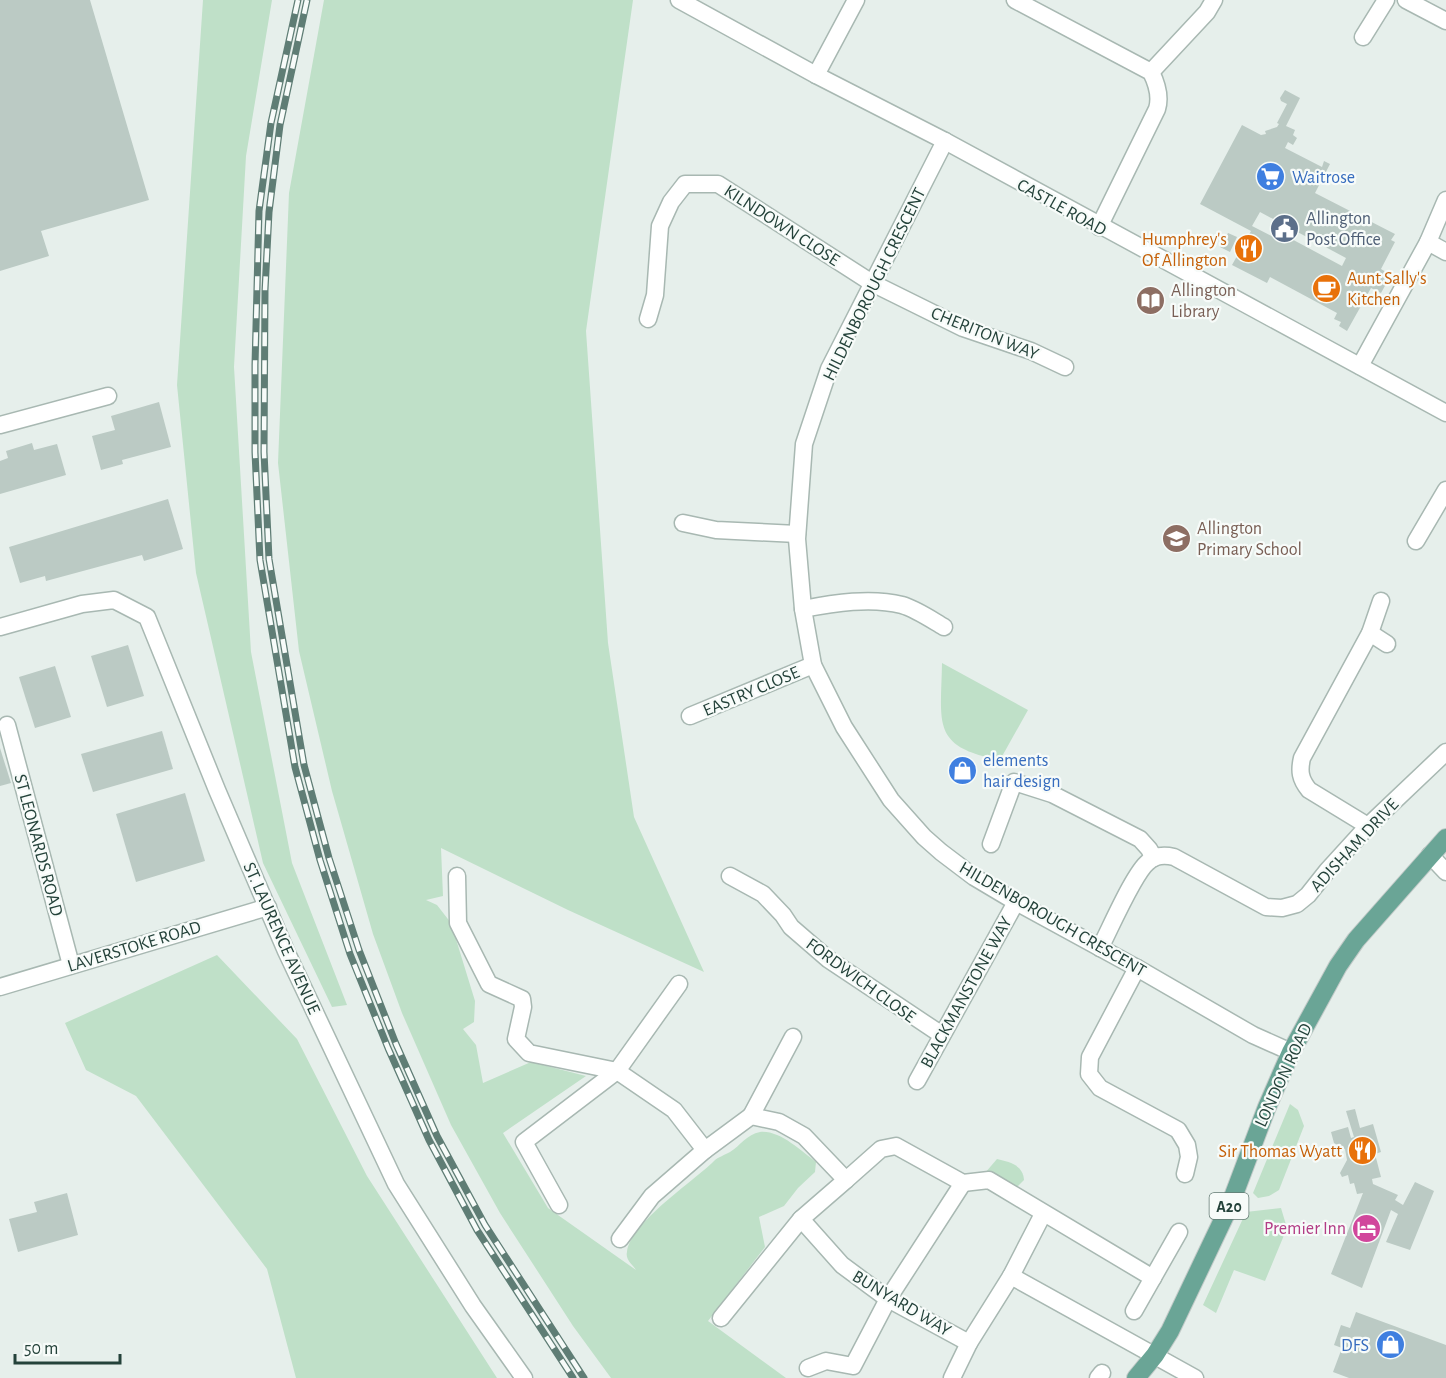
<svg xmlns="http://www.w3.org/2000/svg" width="1446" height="1378" font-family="'Alegreya Sans',sans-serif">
<rect width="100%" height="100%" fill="#e6efeb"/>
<!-- green -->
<g fill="#bfe0c8">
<path d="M203,0H272L246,156L234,367L251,652L292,863L347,1005L332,1007L263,863L196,573L177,385Z"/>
<path d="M324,0H633L586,331L608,643L634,817L704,972L568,910L441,848L443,896L426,900L437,905L451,923L475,1001L474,1022L463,1029L476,1045L483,1083L531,1062L586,1076L503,1133L548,1208L636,1270C633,1265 625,1260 627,1252C631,1222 694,1181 714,1161C718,1157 725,1155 730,1152C740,1146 747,1134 760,1132C780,1130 801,1151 816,1162L815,1172L798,1188L784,1206L759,1217L765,1247L708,1321L786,1378H611L573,1326L500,1213L451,1125L402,1013L373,934L332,791L299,651L278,463L289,193Z"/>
<path d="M942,663L1028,710L1000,760C931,747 941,724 942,663Z"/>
<path d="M217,955L297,1039L367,1176L497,1378H296L267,1269L136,1096L86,1070L65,1023Z"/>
<path d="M1290,1104L1298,1110L1304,1126L1279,1190L1269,1196L1258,1198L1253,1193Z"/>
<path d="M997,1159C1010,1162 1023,1165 1024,1180L1015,1189L985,1173Z"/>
<path d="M1281,1208L1287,1228L1265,1281L1234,1270L1216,1313L1203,1305L1246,1212Z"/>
</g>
<!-- building -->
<g fill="#bbcac4" fill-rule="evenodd">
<path d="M0,0H90L149,200L41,231L49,256L0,271Z"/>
<path d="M1285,90L1300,98L1286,126L1295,130L1293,135L1297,138L1293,145L1288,142L1285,148L1322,167L1324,161L1330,164L1315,193L1395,234L1391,240L1395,242L1381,269L1391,275L1381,293L1371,288L1347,331L1339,326L1341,322L1334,319L1337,313L1270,277L1267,283L1232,265L1251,231L1200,204L1242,125L1261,135L1266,134L1265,131L1277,127L1279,124L1277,123L1287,104L1281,101L1280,98ZM1260,212L1346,258L1342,266L1286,236L1283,242L1252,226Z"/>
<path d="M1228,233L1237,237L1230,252L1220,247Z"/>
<path d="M159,402L171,447L122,460L123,464L101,470L92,436L115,430L111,416Z"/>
<path d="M32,443L34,450L57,444L66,475L0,494V461L8,458L6,451Z"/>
<path d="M168,499L183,549L144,561L142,555L46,581L45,576L20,583L9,547Z"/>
<path d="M128,645L144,696L107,707L91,656Z"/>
<path d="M55,666L71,717L35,728L19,677Z"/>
<path d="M162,731L173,769L93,792L81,754Z"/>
<path d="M0,748L11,783L0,786Z"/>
<path d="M185,793L205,861L136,882L116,814Z"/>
<path d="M1355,1109L1360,1128L1373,1124L1381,1152L1375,1154L1381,1177L1372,1179L1373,1184L1398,1195L1395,1200L1403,1205L1415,1182L1434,1191L1410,1250L1386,1242L1398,1214L1391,1210L1362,1288L1331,1274L1363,1193L1357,1194L1354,1183L1350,1184L1348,1175L1342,1177L1340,1173L1347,1160L1345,1149L1334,1143L1331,1132L1348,1127L1351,1138L1354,1137L1346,1111Z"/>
<path d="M67,1193L78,1235L18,1252L9,1219L37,1212L34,1202Z"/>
<path d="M1356,1312L1446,1345V1378H1349L1333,1372L1342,1348L1334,1345L1341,1325L1350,1328Z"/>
</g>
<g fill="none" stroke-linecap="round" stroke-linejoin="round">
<defs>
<g id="minor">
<path d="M679,0L816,75L945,141L1446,413"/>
<path d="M1015,0L1151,72C1157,84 1161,96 1157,109L1099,227"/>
<path d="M1406,0L1446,21"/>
<path d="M1363,37L1386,0"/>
<path d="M1151,72L1207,12L1214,0"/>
<path d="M816,75L856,0"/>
<path d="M945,141L829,369L804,444L797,539L803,609L813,665L844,727L891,800L924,837L941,852L974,877L1016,902L1137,968L1253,1035L1291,1052"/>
<path d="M1428,242L1446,252"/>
<path d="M648,319L655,295L660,226L671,202L685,184H718L872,283L963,328L1031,351L1065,367"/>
<path d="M1360,366L1428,242L1446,200"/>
<path d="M0,425L108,396"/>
<path d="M683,523L716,530L797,534"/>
<path d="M1416,541L1446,490"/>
<path d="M803,609C834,603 871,597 902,605C916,609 932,620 944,627"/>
<path d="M0,627L82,604L114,600L147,617L217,790L286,951L396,1184L473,1306L524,1378"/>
<path d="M1370,633L1387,644"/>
<path d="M690,716L813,665"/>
<path d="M7,725L71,965"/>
<path d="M1368,826L1309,790C1300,779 1299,771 1302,758L1370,633L1381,601"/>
<path d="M991,844L1014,782L1052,794L1140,839L1149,849L1154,858"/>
<path d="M1430,855L1446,872"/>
<path d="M457,876L458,923L489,984L522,999L523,1007L516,1039L529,1053L617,1071L674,1110L705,1150L751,1116L779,1122L804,1136L846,1180L801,1219L842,1265L888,1299L969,1343L1011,1276L1195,1378"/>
<path d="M730,876L763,894L783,915L791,927L828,959L942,1035"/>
<path d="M1100,948C1110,929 1134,873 1148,862C1155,855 1165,855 1174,857L1266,907L1282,908L1297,904L1308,895L1327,871L1368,826L1446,752"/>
<path d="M1137,968L1090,1057L1089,1074L1100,1088L1178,1130L1187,1145L1189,1157L1185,1174"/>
<path d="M0,987L268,907"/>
<path d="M917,1081L1016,902"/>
<path d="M751,1116L793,1037"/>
<path d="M846,1180L881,1149L896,1146L963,1183L989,1180L1153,1278"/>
<path d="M559,1205L524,1142L617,1071L679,984"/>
<path d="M620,1239L652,1196L705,1150"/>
<path d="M1011,1276L1043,1214"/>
<path d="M1134,1311L1179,1232"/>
<path d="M721,1318L801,1219"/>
<path d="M808,1368L826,1361L853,1366L888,1299L963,1183"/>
<path d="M952,1378L969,1343"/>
<path d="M1098,1378L1102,1373"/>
</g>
<path id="major" d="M1136,1378L1155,1355L1170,1331L1230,1205L1267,1107L1291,1052L1338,966L1356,940L1446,838"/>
</defs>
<!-- minor casing -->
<use href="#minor" stroke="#a8b8b2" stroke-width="19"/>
<!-- major casing -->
<use href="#major" stroke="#c2cac8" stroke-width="20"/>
<!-- minor -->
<use href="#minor" stroke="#fff" stroke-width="16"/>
<!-- major -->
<use href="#major" stroke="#6aa596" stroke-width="18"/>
<defs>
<g id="rail">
<path d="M298,0L271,123L259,211L255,365V452L260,560L295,767L320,860L350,954L388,1048L429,1140L477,1230L573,1378"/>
<path d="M307,0L280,125L269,212L265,290L264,452L269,559L304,765L329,858L359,950L396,1044L437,1136L485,1225L584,1378"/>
</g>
</defs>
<!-- rail casing -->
<use href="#rail" stroke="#5f7d75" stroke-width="7"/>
<!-- rail -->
<use href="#rail" stroke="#f7fbf9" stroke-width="4.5" stroke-dasharray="14" stroke-linecap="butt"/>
</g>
<!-- icons -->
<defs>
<symbol id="supermarket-disc" viewBox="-11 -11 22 22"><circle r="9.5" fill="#3f7fe0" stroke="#f7fbf9"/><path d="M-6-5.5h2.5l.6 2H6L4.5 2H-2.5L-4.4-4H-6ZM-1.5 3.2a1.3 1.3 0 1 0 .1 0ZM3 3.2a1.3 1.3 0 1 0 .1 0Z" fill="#fff"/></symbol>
<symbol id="civic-disc" viewBox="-11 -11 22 22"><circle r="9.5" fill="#5c6f8a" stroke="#f7fbf9"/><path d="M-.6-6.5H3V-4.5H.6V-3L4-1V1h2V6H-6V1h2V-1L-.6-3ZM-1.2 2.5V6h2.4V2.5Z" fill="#fff"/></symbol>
<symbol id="restaurant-disc" viewBox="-11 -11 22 22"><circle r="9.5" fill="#e8710a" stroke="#f7fbf9"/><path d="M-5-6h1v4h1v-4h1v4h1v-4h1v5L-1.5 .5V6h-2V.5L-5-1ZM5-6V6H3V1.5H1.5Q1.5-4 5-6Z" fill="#fff"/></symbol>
<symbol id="cafe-disc" viewBox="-11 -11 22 22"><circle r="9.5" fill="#e8710a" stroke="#f7fbf9"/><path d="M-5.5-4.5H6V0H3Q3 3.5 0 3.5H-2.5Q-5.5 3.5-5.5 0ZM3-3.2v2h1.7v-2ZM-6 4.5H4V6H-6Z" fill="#fff"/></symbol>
<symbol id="library-disc" viewBox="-11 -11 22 22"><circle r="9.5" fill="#8d6e63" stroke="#f7fbf9"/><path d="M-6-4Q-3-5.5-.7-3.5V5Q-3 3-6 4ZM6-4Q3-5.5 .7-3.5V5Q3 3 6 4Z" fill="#fff"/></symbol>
<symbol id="school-disc" viewBox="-11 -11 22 22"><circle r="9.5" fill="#8d6e63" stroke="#f7fbf9"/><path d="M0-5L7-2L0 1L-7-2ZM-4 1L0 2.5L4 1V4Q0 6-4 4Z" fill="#fff"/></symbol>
<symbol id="shop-disc" viewBox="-11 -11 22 22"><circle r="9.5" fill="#3f7fe0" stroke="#f7fbf9"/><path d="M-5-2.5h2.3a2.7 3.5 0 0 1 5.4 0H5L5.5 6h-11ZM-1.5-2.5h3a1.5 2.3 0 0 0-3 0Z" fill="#fff"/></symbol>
<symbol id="hotel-disc" viewBox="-11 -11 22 22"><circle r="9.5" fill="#d1479c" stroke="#f7fbf9"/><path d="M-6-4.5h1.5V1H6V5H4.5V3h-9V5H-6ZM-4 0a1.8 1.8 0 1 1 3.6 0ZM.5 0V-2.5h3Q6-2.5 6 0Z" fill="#fff"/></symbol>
</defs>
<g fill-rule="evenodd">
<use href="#supermarket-disc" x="1254" y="160" width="33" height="33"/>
<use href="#civic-disc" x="1268" y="212" width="33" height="33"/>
<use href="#restaurant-disc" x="1232" y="232" width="33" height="33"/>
<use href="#cafe-disc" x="1310" y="272" width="33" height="33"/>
<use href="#library-disc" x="1134" y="284" width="33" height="33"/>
<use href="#school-disc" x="1160" y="522" width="33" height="33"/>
<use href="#shop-disc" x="946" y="754" width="33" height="33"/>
<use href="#restaurant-disc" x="1346" y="1134" width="33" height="33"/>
<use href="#hotel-disc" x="1350" y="1212" width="33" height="33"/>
<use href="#shop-disc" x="1374" y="1328" width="33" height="33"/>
</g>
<g text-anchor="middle" stroke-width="4.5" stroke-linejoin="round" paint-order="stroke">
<!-- shield labels -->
<rect fill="#f7fbf9" stroke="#637a73" stroke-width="1.5" x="1209.5" y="1193" width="39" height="26" rx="4.5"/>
<g font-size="16" font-weight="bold" fill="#24423a">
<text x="1229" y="1212">A20</text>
</g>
<!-- shop labels -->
<g font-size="18" fill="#366cbe" stroke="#f7fbf9" text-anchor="start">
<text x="1292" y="183">Waitrose</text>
<text x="983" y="766">elements<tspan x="983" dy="21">hair design</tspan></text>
<text x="1369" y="1351" text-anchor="end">DFS</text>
</g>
<!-- street labels -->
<g font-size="18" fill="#24423a" stroke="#f7fbf9">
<text transform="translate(1062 207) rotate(29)" y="6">CASTLE ROAD</text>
<text transform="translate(782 225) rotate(33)" y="6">KILNDOWN CLOSE</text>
<text transform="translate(874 284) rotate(-64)" y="6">HILDENBOROUGH CRESCENT</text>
<text transform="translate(985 333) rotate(22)" y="6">CHERITON WAY</text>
<text transform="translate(751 691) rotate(-23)" y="6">EASTRY CLOSE</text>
<text transform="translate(39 845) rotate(75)" y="6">ST LEONARDS ROAD</text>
<text transform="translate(1354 845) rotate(-47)" y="6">ADISHAM DRIVE</text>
<text transform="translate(1053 919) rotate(30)" y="6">HILDENBOROUGH CRESCENT</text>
<text transform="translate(282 938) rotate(66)" y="6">ST. LAURENCE AVENUE</text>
<text transform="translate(134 946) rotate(-17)" y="6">LAVERSTOKE ROAD</text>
<text transform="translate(861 980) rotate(36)" y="6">FORDWICH CLOSE</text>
<text transform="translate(966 992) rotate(-61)" y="6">BLACKMANSTONE WAY</text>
<text transform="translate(1283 1075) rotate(-65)" y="6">LONDON ROAD</text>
<text transform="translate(902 1303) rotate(31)" y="6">BUNYARD WAY</text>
</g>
<!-- service labels -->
<g font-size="18" fill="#4e5e75" stroke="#f7fbf9" text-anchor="start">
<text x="1306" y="224">Allington<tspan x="1306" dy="21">Post Office</tspan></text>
</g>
<!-- food labels -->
<g font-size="18" fill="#c56008" stroke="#f7fbf9" text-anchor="end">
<text x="1227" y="245">Humphrey's<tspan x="1227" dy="21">Of Allington</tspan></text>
<text x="1347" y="284" text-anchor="start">Aunt Sally's<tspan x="1347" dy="21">Kitchen</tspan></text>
<text x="1342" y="1157">Sir Thomas Wyatt</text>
</g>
<!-- education labels -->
<g font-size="18" fill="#785e54" stroke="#f7fbf9" text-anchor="start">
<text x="1171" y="296">Allington<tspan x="1171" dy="21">Library</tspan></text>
<text x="1197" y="534">Allington<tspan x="1197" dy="21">Primary School</tspan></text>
</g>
<!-- hotel labels -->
<g font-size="18" fill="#b23c85" stroke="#f7fbf9" text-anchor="end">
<text x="1346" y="1234">Premier Inn</text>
</g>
</g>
<!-- scale -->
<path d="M15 1354v9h105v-9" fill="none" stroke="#24423a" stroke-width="3"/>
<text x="24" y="1354" font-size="18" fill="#24423a" stroke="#f7fbf9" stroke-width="4.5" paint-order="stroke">50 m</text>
</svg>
